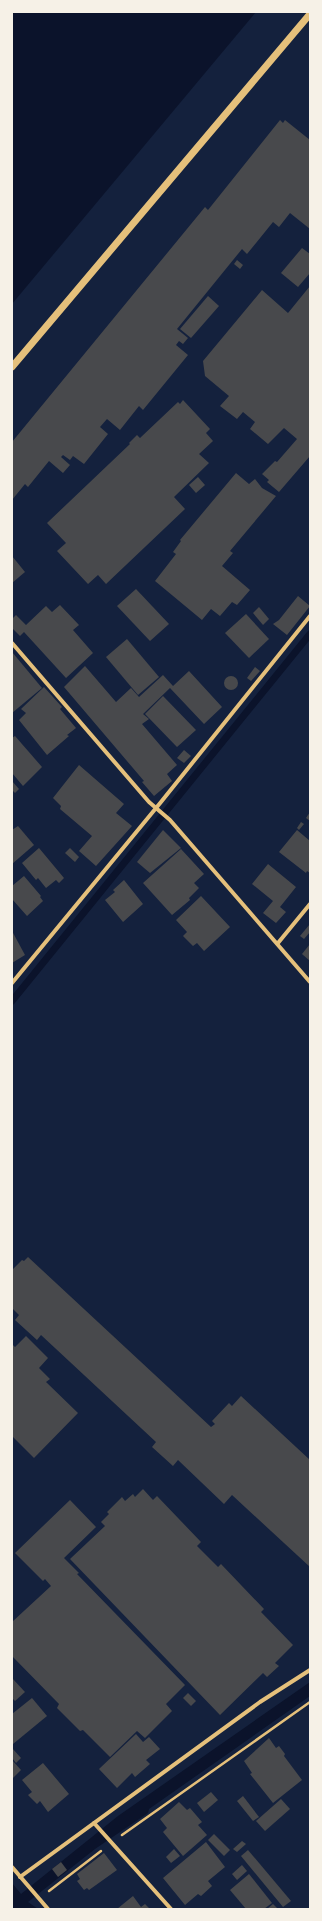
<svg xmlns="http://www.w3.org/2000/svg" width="322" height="1921" font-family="Lato,sans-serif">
<rect width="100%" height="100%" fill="#14213d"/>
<!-- water -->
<g fill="#0b132b">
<path d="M12,12H256L12,304Z"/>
<path d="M310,1682V1696L149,1809L148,1813L95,1849L28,1902L38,1909H12V1883L21,1894L118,1816Z"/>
</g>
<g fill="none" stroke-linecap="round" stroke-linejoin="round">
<!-- stream -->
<path stroke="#0b132b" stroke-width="7" d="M12,1001L310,634"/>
</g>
<!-- building -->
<g fill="#48494c">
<path d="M280,120L283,123L285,120L310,140V229L290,213L279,227L273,222L247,254L242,249L177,329L188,338L183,344L179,341L176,345L188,355L143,410L139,406L120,430L107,419L100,427L108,434L84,464L73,456L70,460L63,455L61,457L70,465L63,473L49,461L28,487L25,484L12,500V442L205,207L208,210Z"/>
<path d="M302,248L310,254V273L298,287L281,273Z"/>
<path d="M237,260L243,265L240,269L234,264Z"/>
<path d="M310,286V456L279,492L267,482L269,480L262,474L275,461L277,462L297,439L284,428L268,444L250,429L255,422L243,412L237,419L220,406L229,396L205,376L203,361L262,290L288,313Z"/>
<path d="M208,296L219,306L191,338L180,329Z"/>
<path d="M183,400L210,429L206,433L213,441L199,454L209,463L174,497L185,509L106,584L98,575L88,584L57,551L66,543L47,523L130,444L129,443L137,435L140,438L178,402L180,404Z"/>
<path d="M236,473L249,484L255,479L262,488L276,496L230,551L233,553L222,566L250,590L237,605L232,602L220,616L211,609L202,620L155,581L176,554L173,552L181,541L180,540Z"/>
<path d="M198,477L205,485L196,493L189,485Z"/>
<path d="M12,556L25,572L12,583Z"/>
<path d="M136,589L169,624L150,641L117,606Z"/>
<path d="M298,596L310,606L287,635L273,624L279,620Z"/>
<path d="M60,605L79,625L73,630L93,653L66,678L24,632L20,636L12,628V619L16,615L26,625L46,606L52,612Z"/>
<path d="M259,607L269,619L263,625L253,613Z"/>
<path d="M246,614L269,639L249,658L225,633Z"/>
<path d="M127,639L159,677L138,695L106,657Z"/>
<path d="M12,652L42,688L12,713Z"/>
<path d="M85,666L116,702L131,688L139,697L163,675L173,686L189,671L222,707L204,724L170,688L143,714L149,719L142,724L177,765L167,774L172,781L154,796L142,782L144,781L64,687Z"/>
<path d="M255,667L260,671L251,681L247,678Z"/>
<circle cx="231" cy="683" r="7"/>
<path d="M44,687L62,707L60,709L76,728L67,735L69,736L47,755L19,720L26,713L21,709Z"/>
<path d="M163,696L196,730L177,747L145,714Z"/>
<path d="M15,736L42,767L23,786L12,773V738Z"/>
<path d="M184,750L191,756L184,763L177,758Z"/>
<path d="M79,765L124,804L116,813L132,826L96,866L79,851L92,836L60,809L61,806L53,798Z"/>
<path d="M12,781L19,789L15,793L12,790Z"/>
<path d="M310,812V821L306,818Z"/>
<path d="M301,822L304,824L299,830L297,828Z"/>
<path d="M18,826L34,845L12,864V830Z"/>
<path d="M163,830L181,848L150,873L137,862Z"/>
<path d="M297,830L310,841V873L307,871L306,873L279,852Z"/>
<path d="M39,848L64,878L59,883L56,880L46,888L38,878L36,880L22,863Z"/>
<path d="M70,848L79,857L75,862L65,853Z"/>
<path d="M181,849L204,874L194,883L199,888L189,898L190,900L172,915L143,883Z"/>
<path d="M268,864L296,887L280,907L286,912L276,923L263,913L273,901L252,884Z"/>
<path d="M24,876L41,896L40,897L43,901L27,916L12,899V886Z"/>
<path d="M124,880L143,904L123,922L105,900L115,892L113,890Z"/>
<path d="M201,896L230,927L204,951L197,943L193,946L183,936L187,932L176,920Z"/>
<path d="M310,924V932L304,939L300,936Z"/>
<path d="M12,931L25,955L12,963Z"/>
<path d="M310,944V961L302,954Z"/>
<path d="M28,1257L211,1427L215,1424L212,1421L229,1403L232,1406L241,1396L310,1460V1567L232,1495L224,1504L178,1460L173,1466L152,1447L156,1442L41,1335L37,1340L15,1320L19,1315L12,1308V1270L22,1260L24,1261Z"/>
<path d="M26,1336L48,1358L39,1368L50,1379L46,1382L78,1413L34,1458L12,1436V1344L15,1347Z"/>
<path d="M143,1489L153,1500L157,1496L201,1542L197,1546L218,1567L221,1564L264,1609L261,1612L293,1645L275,1663L279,1666L267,1677L263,1673L220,1715L70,1559L105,1526L101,1522L109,1514L107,1512L122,1497L125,1501L133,1494L135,1497Z"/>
<path d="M70,1500L96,1527L64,1558L79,1573L77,1574L185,1685L166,1704L172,1711L145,1738L137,1731L110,1757L83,1730L80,1731L57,1708L59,1704L12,1656V1622L51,1586L45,1579L43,1581L15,1553Z"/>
<path d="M12,1678L25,1692L15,1701L12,1698Z"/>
<path d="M188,1693L196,1701L191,1706L183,1698Z"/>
<path d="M32,1698L47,1716L13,1744L12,1714Z"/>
<path d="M136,1734L143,1742L149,1737L160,1749L146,1760L150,1764L135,1777L132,1773L117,1788L99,1769Z"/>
<path d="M269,1738L276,1748L279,1746L285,1754L284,1756L302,1780L273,1803L250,1774L252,1773L244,1761Z"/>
<path d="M12,1748L21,1758L16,1763L12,1758Z"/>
<path d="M12,1760L21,1770L12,1779Z"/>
<path d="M43,1763L69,1794L48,1812L40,1801L37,1804L28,1795L32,1792L22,1780Z"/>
<path d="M211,1792L218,1800L204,1812L197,1803Z"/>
<path d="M243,1796L259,1817L253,1821L237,1801Z"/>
<path d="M281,1799L290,1809L265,1831L256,1821Z"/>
<path d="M179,1802L187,1810L190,1808L202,1822L198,1825L207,1835L183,1856L163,1832L167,1828L160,1819Z"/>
<path d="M214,1834L230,1850L224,1856L208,1840Z"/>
<path d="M242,1841L246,1844L237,1852L233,1849Z"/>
<path d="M206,1842L225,1867L208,1881L212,1886L201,1896L198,1894L185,1905L163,1878Z"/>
<path d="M174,1849L180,1856L171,1863L166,1857Z"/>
<path d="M248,1850L291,1901L283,1907L241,1856Z"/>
<path d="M104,1853L117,1870L89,1890L87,1888L84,1890L77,1881L80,1879L77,1874Z"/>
<path d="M61,1862L67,1870L58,1877L52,1869Z"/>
<path d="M242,1865L247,1871L237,1880L232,1874Z"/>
<path d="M249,1874L272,1903L264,1909H246L230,1890Z"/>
<path d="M133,1896L141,1907L145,1904L150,1909H117Z"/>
<path d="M273,1904L278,1909H267Z"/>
</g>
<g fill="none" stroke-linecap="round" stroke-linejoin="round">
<!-- path -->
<g stroke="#e5c07b" stroke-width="2.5">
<path d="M122,1835L310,1702"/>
<path d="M49,1891L101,1851"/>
</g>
<!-- minor -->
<g stroke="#e5c07b" stroke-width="4">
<path d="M12,643L149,802L170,820L310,982"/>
<path d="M278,943L310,904"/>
<path d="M12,983L161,802L310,616"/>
<path d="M94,1823L171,1909"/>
<path d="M12,1867L48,1909"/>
<path d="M20,1877L260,1702L310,1670"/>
</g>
<!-- tertiary -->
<path stroke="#e5c07b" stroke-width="7" d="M12,367L310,14"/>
</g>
<!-- border -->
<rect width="322" height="1921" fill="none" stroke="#f6f1e7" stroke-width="26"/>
</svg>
